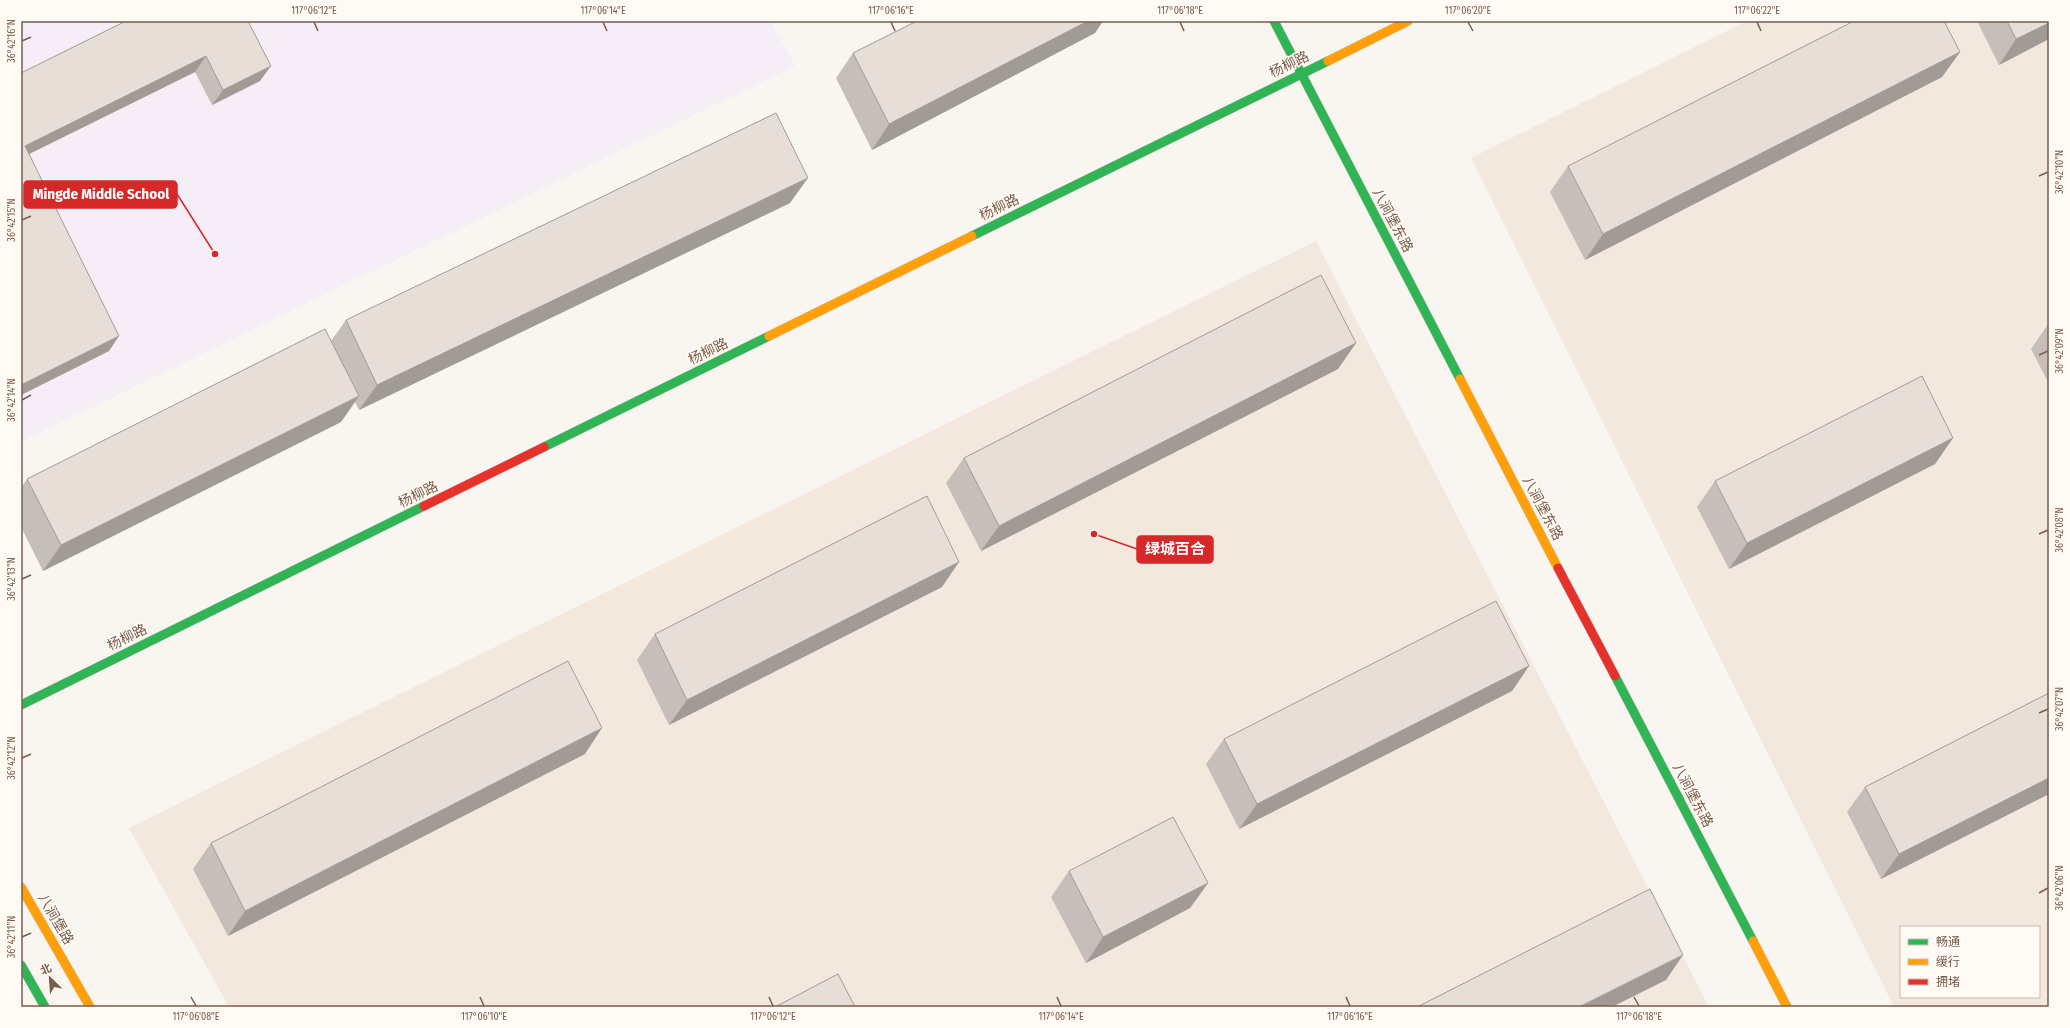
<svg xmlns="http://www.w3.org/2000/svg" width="2070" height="1028" font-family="'Fira Sans Condensed','Noto Sans SC',sans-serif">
<rect width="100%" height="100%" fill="#f9f5f0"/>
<!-- residential -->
<g fill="#f2e8de" fill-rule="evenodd">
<path d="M1747,21H2049V1007H1894L1471,158ZM1901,927H2039V997H1901Z"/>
<path d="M1316,241L1709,1007H229L129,828Z"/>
</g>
<!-- education -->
<path fill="#f6eef6" d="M21,21H771L795,66L21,442Z"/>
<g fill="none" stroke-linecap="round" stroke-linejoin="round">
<defs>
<g id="fast">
<path d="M1274,21L1460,379"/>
<path d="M972,236L1328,61"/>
<path d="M544,447L769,336"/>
<path d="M1615,676L1753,941"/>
<path d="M21,705L424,506"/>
<path d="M21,965L45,1007"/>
</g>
<g id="slow">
<path d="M1328,61L1408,21"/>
<path d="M769,336L972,236"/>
<path d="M1460,379L1558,568"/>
<path d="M21,887L90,1007"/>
<path d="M1753,941L1787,1007"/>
</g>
<g id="jam">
<path d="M424,506L544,447"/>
<path d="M1558,568L1615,676"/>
</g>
</defs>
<!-- fast casing -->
<use href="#fast" stroke="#d9d2cb" stroke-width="10"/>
<!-- slow casing -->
<use href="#slow" stroke="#d9d2cb" stroke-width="10"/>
<!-- jam casing -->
<use href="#jam" stroke="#d9d2cb" stroke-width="10"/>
<!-- fast -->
<use href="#fast" stroke="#30b455" stroke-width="9"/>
<!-- slow -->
<use href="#slow" stroke="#ff9f0a" stroke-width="9"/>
<!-- jam -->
<use href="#jam" stroke="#e5322d" stroke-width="9"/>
</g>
<!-- wall -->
<g fill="#c6bfb9">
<path d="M248,21L260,81L212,105L195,72L29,154L109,351L21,395V73Z"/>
<path d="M917,21H1103L1095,33L872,150L836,78L853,53Z"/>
<path d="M1977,21H2049V39L1999,65Z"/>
<path d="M1960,52L1942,77L1585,260L1550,192L1568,166Z"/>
<path d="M790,203L359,410L355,402L341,422L43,571L21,527V488L27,479L331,341L346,320Z"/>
<path d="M2049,323V384L2031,349Z"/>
<path d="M1356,343L1338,369L981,551L946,483L964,458Z"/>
<path d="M1953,438L1935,464L1729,569L1697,507L1715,481Z"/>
<path d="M942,587L669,725L637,660L655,634Z"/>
<path d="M1529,666L1512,691L1239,829L1206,764L1224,739Z"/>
<path d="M2049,693V794L1881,879L1847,812L1865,787Z"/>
<path d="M585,754L228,936L193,869L211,843Z"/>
<path d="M1069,871L1208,883L1190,908L1086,963L1051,897Z"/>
</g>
<!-- shaded-wall -->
<g fill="#a19b96">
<path d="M1088,21H1103L1095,33L872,150L889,124Z"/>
<path d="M2049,23V39L1999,65L2016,39Z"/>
<path d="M1960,52L1942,77L1585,260L1603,234Z"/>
<path d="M206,56L195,72L21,158L25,146Z"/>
<path d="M271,66L260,81L212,105L223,90Z"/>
<path d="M808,178L790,203L359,410L377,385Z"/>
<path d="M119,336L109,351L21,395V385Z"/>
<path d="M1356,343L1338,369L981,551L999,526Z"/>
<path d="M359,396L341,422L43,571L61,545Z"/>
<path d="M1953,438L1935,464L1729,569L1747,543Z"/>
<path d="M959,562L942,587L669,725L687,700Z"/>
<path d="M1529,666L1512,691L1239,829L1257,804Z"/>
<path d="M602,728L585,754L228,936L245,911Z"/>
<path d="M2049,778V794L1881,879L1899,854Z"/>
<path d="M1208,883L1190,908L1086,963L1103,937Z"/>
<path d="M1683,955L1666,980L1612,1007H1579Z"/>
</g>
<!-- building -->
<g fill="#e6ded7" stroke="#a19b96">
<path d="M126,21H248L271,66L223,90L206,56L25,146L119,336L21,385V72V73Z"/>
<path d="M917,21H1088L889,124L853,53Z"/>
<path d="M1854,21H1944L1960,52L1603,234L1568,166Z"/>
<path d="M2007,21H2049V23L2016,39Z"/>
<path d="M776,113L808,178L377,385L346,320Z"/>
<path d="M1321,275L1356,343L999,526L964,458Z"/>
<path d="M325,329L359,396L61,545L27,479Z"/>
<path d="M1922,376L1953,438L1747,543L1715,481Z"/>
<path d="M927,496L959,562L687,700L655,634Z"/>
<path d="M1496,601L1529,666L1257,804L1224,739Z"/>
<path d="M568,661L602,728L245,911L211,843Z"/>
<path d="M2049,693V778L1899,854L1865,787Z"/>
<path d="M1173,817L1208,883L1103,937L1069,871Z"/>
<path d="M1650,889L1683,955L1579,1007H1417Z"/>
<path d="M838,974L855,1007H775Z"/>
</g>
<!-- ticks -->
<path fill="none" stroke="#7a5c4d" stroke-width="1.5" d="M314,22L318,31M603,22L607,31M891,22L895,31M1180,22L1184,31M1468,22L1473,31M1757,22L1761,31M22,41L31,37M2039,176L2048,172M22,220L31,216M2039,355L2048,351M22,400L31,395M2039,534L2048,530M22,579L31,575M2039,713L2048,709M22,758L31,754M2039,893L2048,888M22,937L31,933M191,997L196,1006M480,997L484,1006M769,997L773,1006M1057,997L1061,1006M1346,997L1350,1006M1634,997L1639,1006"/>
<g text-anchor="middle" stroke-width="3.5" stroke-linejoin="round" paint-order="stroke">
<!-- street labels -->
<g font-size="14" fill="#7a5c4d" stroke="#fffaf3">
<text transform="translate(1289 64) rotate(-26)" y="5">杨柳路</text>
<text transform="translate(999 207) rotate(-26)" y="5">杨柳路</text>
<text transform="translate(1393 220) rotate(62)" y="5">八涧堡东路</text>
<text transform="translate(708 351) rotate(-26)" y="5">杨柳路</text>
<text transform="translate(418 494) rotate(-26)" y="5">杨柳路</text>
<text transform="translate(1543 508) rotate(62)" y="5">八涧堡东路</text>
<text transform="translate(127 637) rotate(-26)" y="5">杨柳路</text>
<text transform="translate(1693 795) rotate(62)" y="5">八涧堡东路</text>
<text transform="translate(56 919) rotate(60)" y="5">八涧堡路</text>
</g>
</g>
<!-- callouts -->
<path fill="none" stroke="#d62828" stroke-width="1.5" d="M215 254L177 194M1094 534L1137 549"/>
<g fill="#d62828" stroke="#fffaf3" stroke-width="1.5">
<circle cx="215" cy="254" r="4"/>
<circle cx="1094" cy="534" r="4"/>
</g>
<g fill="#d62828" stroke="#d62828" stroke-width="1.5">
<rect x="24" y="181" width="153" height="27" rx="4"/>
<rect x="1137" y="536" width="76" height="27" rx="4"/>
</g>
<g font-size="15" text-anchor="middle" font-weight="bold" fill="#fff">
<text x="101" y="199">Mingde Middle School</text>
<text x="1175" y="554">绿城百合</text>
</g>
<!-- border -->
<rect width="2070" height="1028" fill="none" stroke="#fffaf3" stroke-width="44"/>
<!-- legend -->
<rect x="1900" y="926" width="140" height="72" fill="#fffaf3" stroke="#cabbb1"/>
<rect x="1908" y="939" width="20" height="6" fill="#30b455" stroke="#cabbb1"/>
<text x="1936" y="946" font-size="12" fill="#7a5c4d">畅通</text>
<rect x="1908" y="959" width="20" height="6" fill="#ff9f0a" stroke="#cabbb1"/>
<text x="1936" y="966" font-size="12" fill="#7a5c4d">缓行</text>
<rect x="1908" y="979" width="20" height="6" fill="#e5322d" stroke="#cabbb1"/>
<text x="1936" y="986" font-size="12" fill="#7a5c4d">拥堵</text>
<!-- north arrow -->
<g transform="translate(50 978) rotate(335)" stroke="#fffaf3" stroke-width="3" paint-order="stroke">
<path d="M0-3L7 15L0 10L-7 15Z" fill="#7a5c4d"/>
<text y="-6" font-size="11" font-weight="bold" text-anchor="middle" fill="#7a5c4d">北</text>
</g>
<rect x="22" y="22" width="2026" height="984" fill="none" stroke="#7a5c4d" stroke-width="1.5"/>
<g font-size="10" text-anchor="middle" fill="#7a5c4d">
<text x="314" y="14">117°06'12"E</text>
<text x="603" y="14">117°06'14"E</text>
<text x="891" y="14">117°06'16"E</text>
<text x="1180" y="14">117°06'18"E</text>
<text x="1468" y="14">117°06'20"E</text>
<text x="1757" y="14">117°06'22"E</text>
<text transform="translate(11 41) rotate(-90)" y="4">36°42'16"N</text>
<text transform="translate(2059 172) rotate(-90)" y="4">36°42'10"N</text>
<text transform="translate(11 220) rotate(-90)" y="4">36°42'15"N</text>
<text transform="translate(2059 351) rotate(-90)" y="4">36°42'09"N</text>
<text transform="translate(11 400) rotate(-90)" y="4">36°42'14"N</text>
<text transform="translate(2059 530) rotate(-90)" y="4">36°42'08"N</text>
<text transform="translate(11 579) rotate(-90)" y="4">36°42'13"N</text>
<text transform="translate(2059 709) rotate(-90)" y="4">36°42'07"N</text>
<text transform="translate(11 758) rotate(-90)" y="4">36°42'12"N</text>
<text transform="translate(2059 888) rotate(-90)" y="4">36°42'06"N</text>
<text transform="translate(11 937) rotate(-90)" y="4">36°42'11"N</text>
<text x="196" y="1020">117°06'08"E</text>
<text x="484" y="1020">117°06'10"E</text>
<text x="773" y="1020">117°06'12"E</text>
<text x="1061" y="1020">117°06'14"E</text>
<text x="1350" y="1020">117°06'16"E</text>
<text x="1639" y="1020">117°06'18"E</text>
</g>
</svg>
